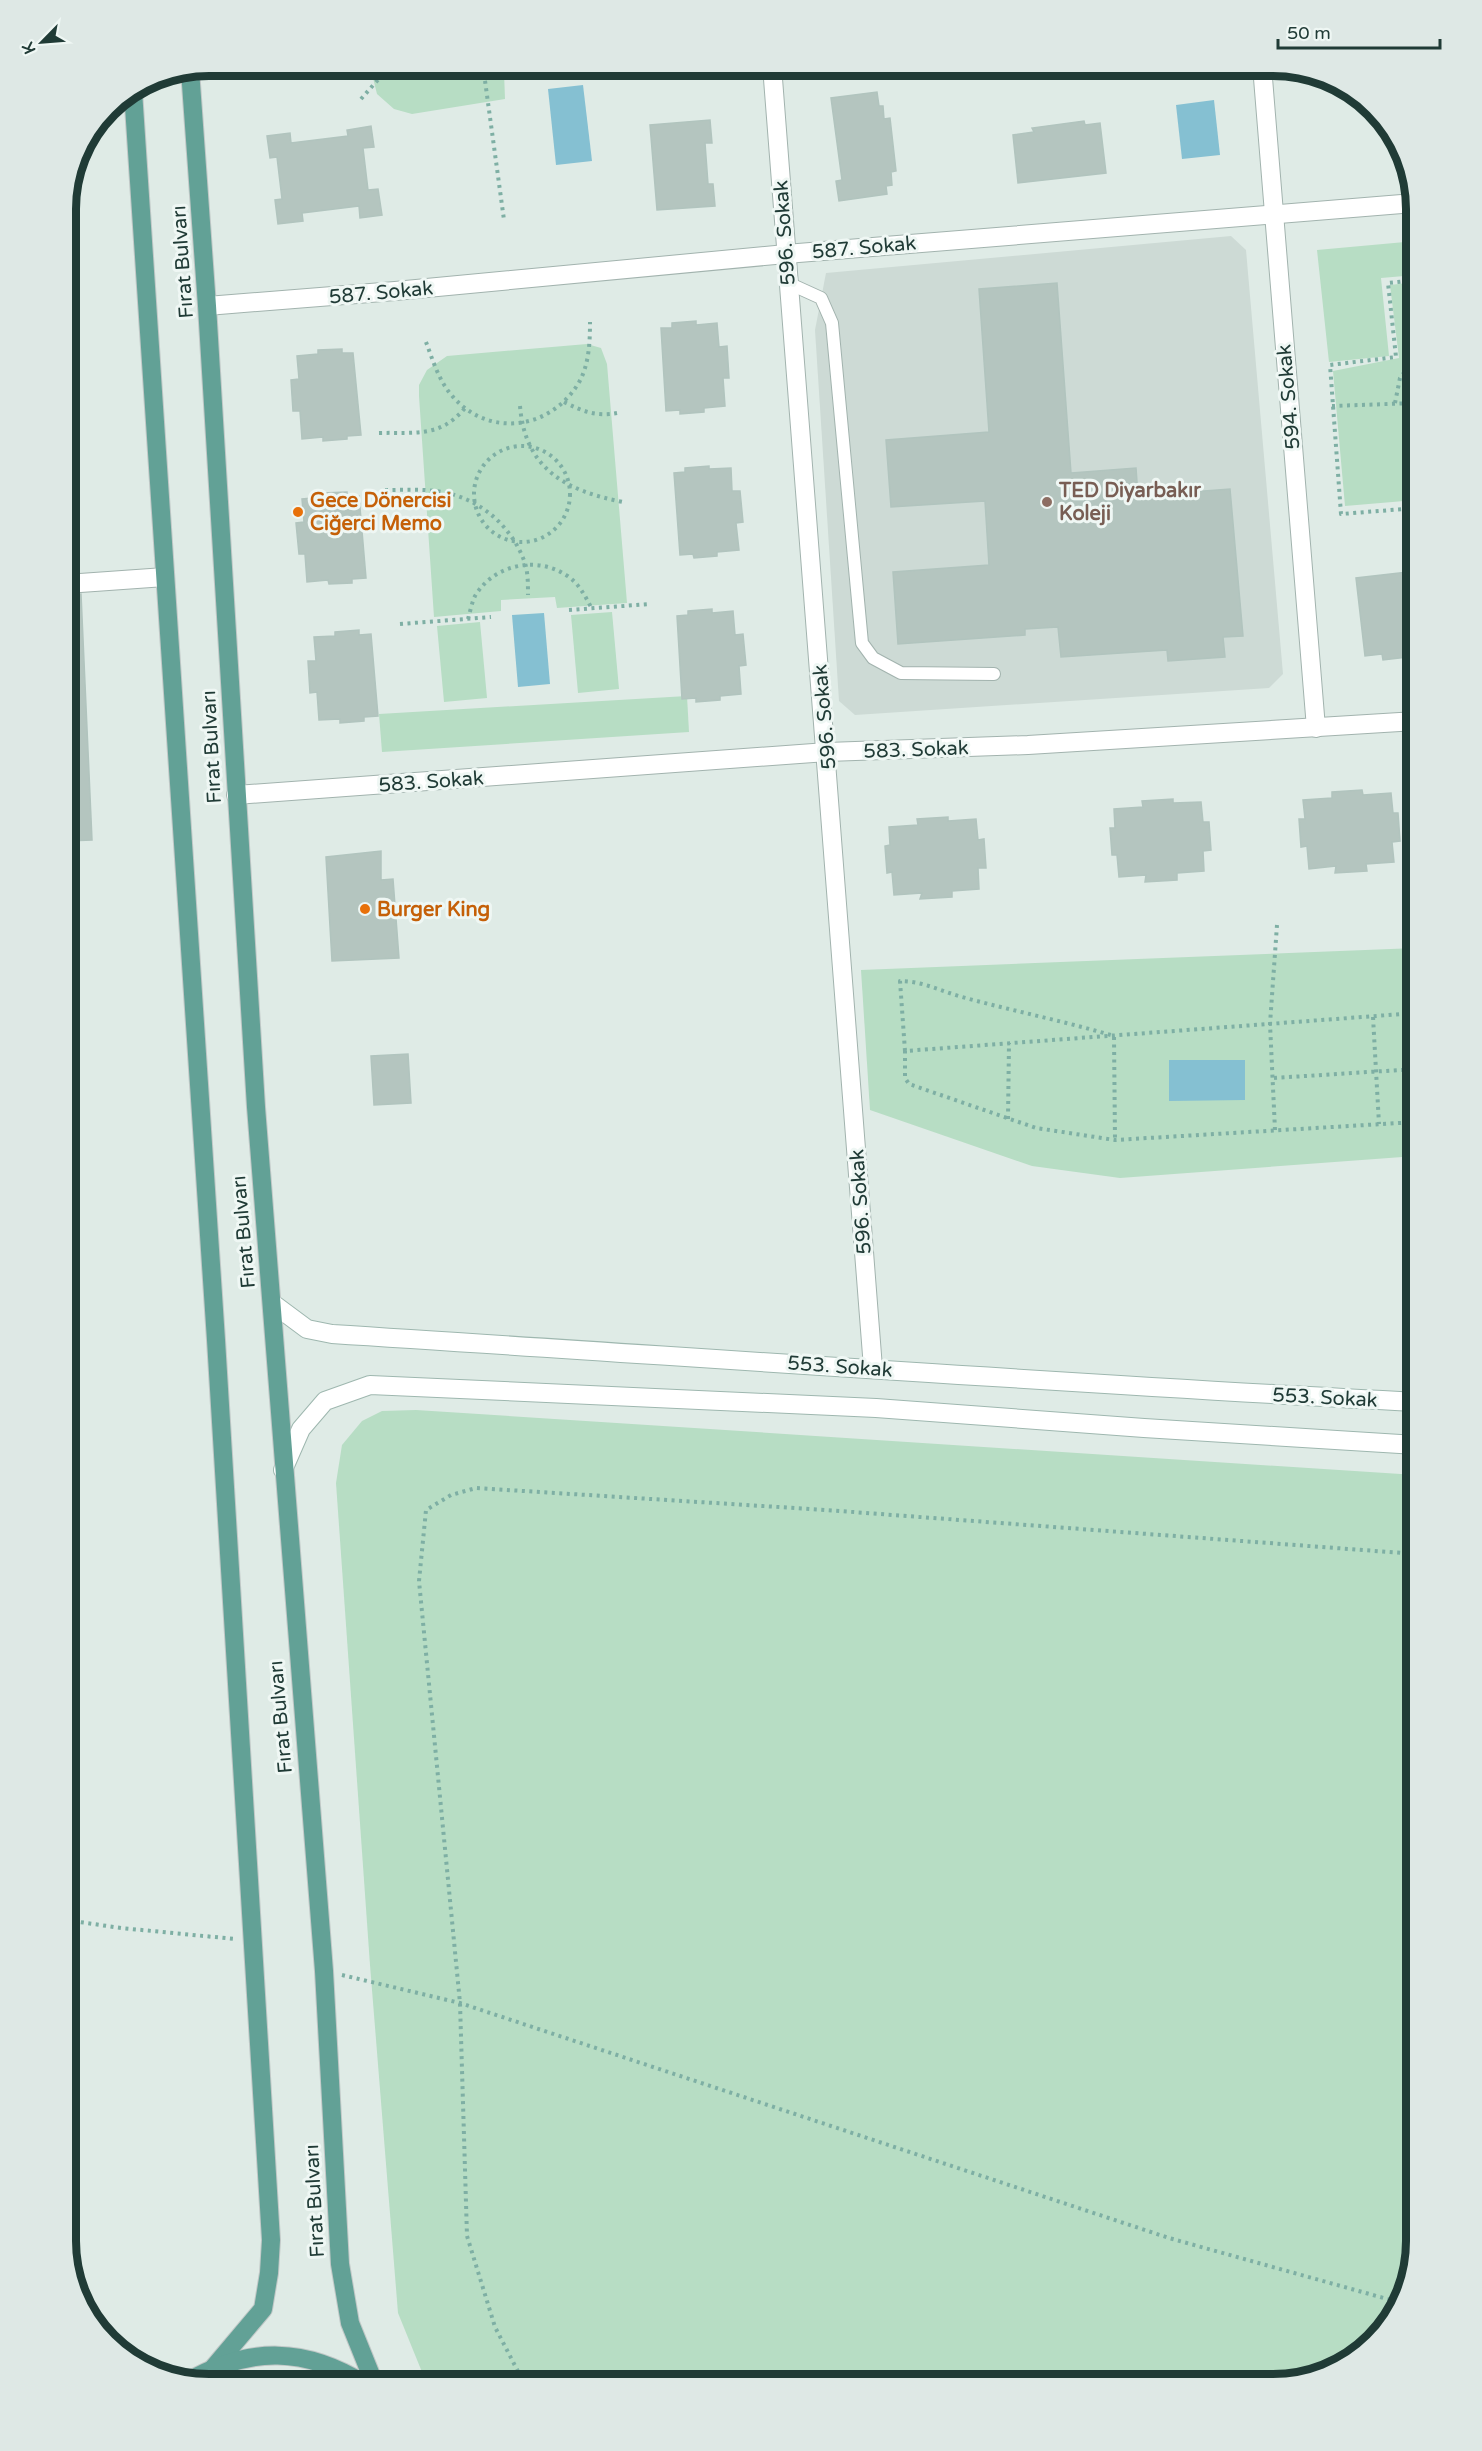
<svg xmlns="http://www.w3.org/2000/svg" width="1482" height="2451" font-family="'Varela Round',sans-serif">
<rect width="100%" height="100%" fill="#dfebe6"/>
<!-- built -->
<path fill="#cddad5" d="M1231,236L1246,250L1283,674L1269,688L855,715L839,701L815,330L826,273Z"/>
<!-- green -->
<g fill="#b7ddc4">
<path d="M370,66H557L504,72L505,99L412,114L394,109L377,94Z"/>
<path d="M1416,241V275L1381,278L1389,356L1329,362L1317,250Z"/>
<path d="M1416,282V500L1345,506L1333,371L1399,358L1390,285Z"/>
<path d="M587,344L601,348L607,364L627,603L557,608L555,597L501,600V611L434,617L419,396V385L427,370L447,356Z"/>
<path d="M612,612L619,689L578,693L571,615Z"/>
<path d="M480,622L487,698L444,702L437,626Z"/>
<path d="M687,696L689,732L382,752L379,714Z"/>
<path d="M1416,948V1156L1120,1178L1032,1166L870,1110L861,970Z"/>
<path d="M416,1410L1416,1475V2242L1392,2321L1336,2370L1273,2385H431L422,2372L398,2313L370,1965L336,1483L342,1445L362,1421L382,1411Z"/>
</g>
<!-- water -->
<g fill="#85c0d2">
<path d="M583,85L592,161L556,165L548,89Z"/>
<path d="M1214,100L1220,155L1182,159L1176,105Z"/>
<path d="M544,613L550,684L518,687L512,615Z"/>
<path d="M1169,1060H1245V1100L1169,1101Z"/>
</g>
<!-- building -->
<g fill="#b4c5bf" stroke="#b1c4be" stroke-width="1.5">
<path d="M877,92L879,106H883L884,119L890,118L896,171L891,172L892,185L886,186L887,194L839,201L836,181L842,180L831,98Z"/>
<path d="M710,120L712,143H705L708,184H713L715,206L657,210L650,125Z"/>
<path d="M1084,121L1085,125L1100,123L1106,173L1018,183L1013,135L1034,132L1032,128Z"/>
<path d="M371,126L374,147L363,148L368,190L378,189L382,215L360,218L359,206L302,213L303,221L278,224L275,200L282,199L277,157L270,158L267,136L290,133L291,143L348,136L347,130Z"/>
<path d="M1057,283L1071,473L1136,468L1138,496L1230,489L1243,636L1223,637L1225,657L1168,661L1167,650L1061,657L1058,627L1025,629V635L898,644L893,572L989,565L985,501L891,507L886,440L989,432L979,289Z"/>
<path d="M696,321V325L717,323L719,347L727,346L729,378H723L725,406L704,408V412L680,414V410L666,411L661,328H672V323Z"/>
<path d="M342,349V353H353L361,435L347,436V439L323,441V437L302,439L300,411H293L291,380L299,379L297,356L318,354V350Z"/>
<path d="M709,466V469L731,468L732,491H740L743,522L736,523L739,550L717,552V556L694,558L693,554L680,555L674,473L685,472V468Z"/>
<path d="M347,492V497L359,496L366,578L352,579V583L329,584L328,580L307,582L305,554H299L296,523L304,522L302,499L324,497L323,493Z"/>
<path d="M1416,571V656L1383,660L1382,654L1365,656L1356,578Z"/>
<path d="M81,594L92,840L66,841V595Z"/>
<path d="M712,609V613L733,611L735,635L743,634L746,665L739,666L741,694L720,696V700L696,702V698L682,699L677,616L688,615V611Z"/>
<path d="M359,630V635L371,634L378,716L364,717V721L340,723V719L319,720L317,692L310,693L308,661H316L314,637L335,636V632Z"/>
<path d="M1362,790L1363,795L1391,793L1393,813H1398L1400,841L1392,842L1394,862L1366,864L1367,871L1335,873L1336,866L1309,869L1307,846L1301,847L1299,819H1305L1303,800L1332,798V792Z"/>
<path d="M1173,799V803L1201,802L1203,822H1209L1211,850L1203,851L1204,871L1177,873V880L1145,882L1146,875L1119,877L1117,855H1112L1110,828H1115L1114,809L1143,807L1142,801Z"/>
<path d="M948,817V821L976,819L978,840L984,839L986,868H978L979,889L952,891V897L920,899L922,893L894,895L892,872L887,873L885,846L890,845L889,827L918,825L917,819Z"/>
<path d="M381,851V880L393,879L399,958L332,961L326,857Z"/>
<path d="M408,1054L411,1103L374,1105L371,1056Z"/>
</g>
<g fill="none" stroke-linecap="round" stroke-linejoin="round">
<defs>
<path id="lane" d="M788,283L821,298L832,323L862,643L873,658L901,673L994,674"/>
<g id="street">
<path d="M772,66L873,1368"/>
<path d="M1262,66L1316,728"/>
<path d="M207,306L395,291L786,254L1414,203"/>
<path d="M66,584L165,577"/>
<path d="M236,795L827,752L1028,745L1416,721"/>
</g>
<g id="secondary">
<path d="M272,1303L307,1329L332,1334C694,1357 1055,1383 1416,1402"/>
<path d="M283,1470L301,1429L325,1401L370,1385L876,1408L1144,1428L1416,1445"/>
</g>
<g id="primary">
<path d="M190,70L207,306L256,1107L324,1971L340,2264L350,2323L375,2385"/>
<path d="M133,91L216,1340L271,2240L269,2273L263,2309L214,2367"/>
<path d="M189,2381C250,2346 306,2347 366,2385"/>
</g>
</defs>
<!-- lane casing -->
<use href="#lane" stroke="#a2b3ae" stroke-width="14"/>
<!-- street casing -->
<use href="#street" stroke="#a2b3ae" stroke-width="20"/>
<!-- secondary casing -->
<use href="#secondary" stroke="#9eb7af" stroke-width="20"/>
<!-- primary casing -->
<use href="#primary" stroke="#c1c8c7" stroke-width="20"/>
<!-- path -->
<g stroke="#7eafa4" stroke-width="4" stroke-dasharray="3 4.5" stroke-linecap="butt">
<path d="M483,66L504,220"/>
<path d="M390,68L401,66"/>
<path d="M361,99L390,66"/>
<path d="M426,342C432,358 438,378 449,392C484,438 548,432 578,384C589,366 590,343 590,322"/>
<path d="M564,402C582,411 596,417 617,413"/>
<path d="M1395,403L1400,378L1416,357"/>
<path d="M520,406C525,469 566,491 623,502"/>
<path d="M1332,406L1416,403"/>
<path d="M379,433C415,432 440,438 465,408"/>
<circle cx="522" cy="494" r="48"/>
<path d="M385,490C402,490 419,489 436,491C477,496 511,524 525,563C528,573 528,584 528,595"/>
<path d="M1416,508L1341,514L1330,365L1396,357L1388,283L1416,280"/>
<path d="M569,610L650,604"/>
<path d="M468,619C470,612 472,602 475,596C494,564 537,556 566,575C579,583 585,596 592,609"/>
<path d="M400,624L491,617"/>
<path d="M1373,1017L1379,1124"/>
<path d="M905,1051L900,981C922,981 941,991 962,997C1013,1011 1064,1021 1114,1036L1115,1140"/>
<path d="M1274,1078L1416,1069"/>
<path d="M1008,1119L1009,1043"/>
<path d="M1416,1122L1115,1140L1036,1128L909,1084L905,1078V1051L1416,1013"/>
<path d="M1275,1130L1270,1024L1277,925"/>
<path d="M66,1920L121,1928L235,1939"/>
<path d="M342,1975L460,2003L1169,2238L1398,2302"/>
<path d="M525,2385L495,2327L467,2236L460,2003L419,1581L426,1510L451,1495L476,1488L826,1510L1416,1554"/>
</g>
<!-- lane -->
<use href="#lane" stroke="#fff" stroke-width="12"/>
<!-- street -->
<use href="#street" stroke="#fff" stroke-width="18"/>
<!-- secondary -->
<use href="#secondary" stroke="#fff" stroke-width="18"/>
<!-- primary -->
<use href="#primary" stroke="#62a196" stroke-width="18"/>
</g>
<!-- markers -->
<circle fill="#8d6e63" stroke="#eff7f4" stroke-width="2" cx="1047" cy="502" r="6"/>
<g fill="#e8710a" stroke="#eff7f4" stroke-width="2">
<circle cx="298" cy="512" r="6"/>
<circle cx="365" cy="909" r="6"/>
</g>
<g text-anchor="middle" stroke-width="6" stroke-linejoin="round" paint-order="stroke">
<!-- street labels -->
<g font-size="20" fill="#203b36" stroke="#eff7f4">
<text transform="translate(784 233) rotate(-94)" y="7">596. Sokak</text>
<text transform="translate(864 247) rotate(-5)" y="7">587. Sokak</text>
<text transform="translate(182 262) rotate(-94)" y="7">Fırat Bulvarı</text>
<text transform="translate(381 292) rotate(-5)" y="7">587. Sokak</text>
<text transform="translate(1288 397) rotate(-95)" y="7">594. Sokak</text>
<text transform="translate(824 717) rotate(-95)" y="7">596. Sokak</text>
<text transform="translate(211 747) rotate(-93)" y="7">Fırat Bulvarı</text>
<text transform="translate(916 749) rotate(-2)" y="7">583. Sokak</text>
<text transform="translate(431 781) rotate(-4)" y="7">583. Sokak</text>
<text transform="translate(860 1202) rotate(-94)" y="7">596. Sokak</text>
<text transform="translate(243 1232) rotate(-95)" y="7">Fırat Bulvarı</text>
<text transform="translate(840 1366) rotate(4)" y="7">553. Sokak</text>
<text transform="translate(1325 1397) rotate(3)" y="7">553. Sokak</text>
<text transform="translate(280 1717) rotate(-95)" y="7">Fırat Bulvarı</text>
<text transform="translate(314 2201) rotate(-93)" y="7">Fırat Bulvarı</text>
</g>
<!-- education labels -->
<g font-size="20" font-weight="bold" fill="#785e54" stroke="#eff7f4" text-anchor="start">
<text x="1059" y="497">TED Diyarbakır<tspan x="1059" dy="23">Koleji</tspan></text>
</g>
<!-- food labels -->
<g font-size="20" font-weight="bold" fill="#c56008" stroke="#eff7f4" text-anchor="start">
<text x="310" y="507">Gece Dönercisi<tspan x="310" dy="23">Ciğerci Memo</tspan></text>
<text x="377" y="916">Burger King</text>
</g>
</g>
<!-- crop -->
<path d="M0 0H1482V2451H0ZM209 76H1273A133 133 0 0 1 1406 209V2241A133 133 0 0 1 1273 2374H209A133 133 0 0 1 76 2241V209A133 133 0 0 1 209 76Z" fill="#dee8e5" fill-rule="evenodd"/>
<path fill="none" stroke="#203b36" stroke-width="8" d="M209 76H1273A133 133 0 0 1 1406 209V2241A133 133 0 0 1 1273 2374H209A133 133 0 0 1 76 2241V209A133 133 0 0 1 209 76Z"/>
<!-- north arrow -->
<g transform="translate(42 42) rotate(245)" stroke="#eff7f4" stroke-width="4.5" paint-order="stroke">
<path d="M0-4.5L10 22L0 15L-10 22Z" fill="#203b36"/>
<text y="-9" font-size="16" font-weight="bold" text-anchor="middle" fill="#203b36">K</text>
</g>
<!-- scale -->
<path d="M1278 39v9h162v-9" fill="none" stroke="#203b36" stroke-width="3"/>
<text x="1287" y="39" font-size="18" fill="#203b36" stroke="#eff7f4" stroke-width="4.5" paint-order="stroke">50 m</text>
</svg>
